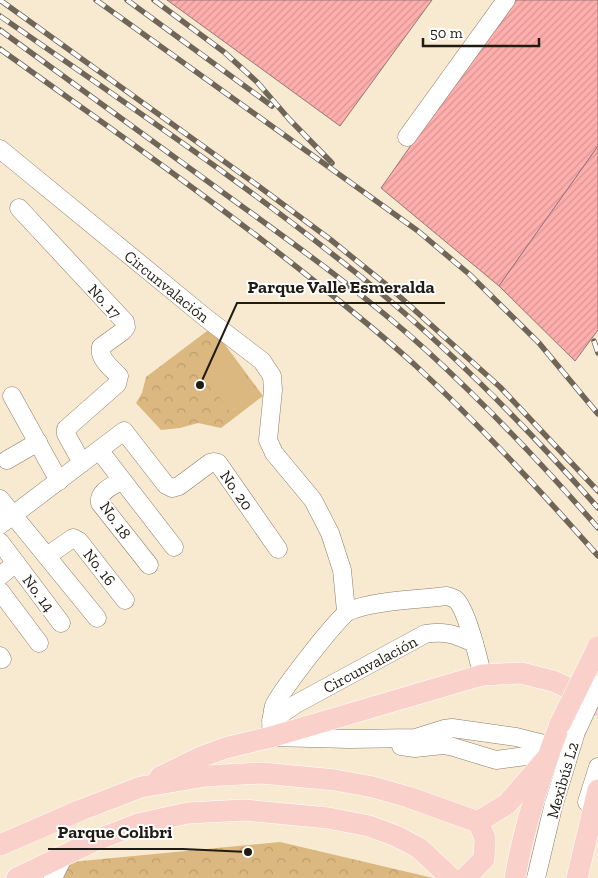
<svg xmlns="http://www.w3.org/2000/svg" width="598" height="878" font-family="'Zilla Slab',serif">
<defs>
<pattern id="park-crowns" width="20" height="18" patternUnits="userSpaceOnUse" patternTransform="scale(1.25)"><rect width="20" height="18" fill="#dbb87f"/><path d="M2 6a3 3 0 1 1 6 0M12 15a3 3 0 1 1 6 0" fill="none" stroke="#bc9e6d"/></pattern>
<pattern id="building-hatch" width="6" height="6" patternUnits="userSpaceOnUse" patternTransform="scale(1.25)"><rect width="6" height="6" fill="#feaeac"/><path d="M-1 1l2-2M0 6l6-6M5 7l2-2" fill="none" stroke="#d99593"/></pattern>
</defs>
<rect width="100%" height="100%" fill="#f8e9d1"/>
<!-- park -->
<g fill="url(#park-crowns)">
<path d="M207,331L223,342L263,396L221,428L198,423L180,428L161,430L136,403L142,393L146,377Z"/>
<path d="M280,842L433,878H54L61,863Z"/>
</g>
<!-- garden -->
<path fill="#dbb87f" d="M222,344L259,394L232,414L195,364Z"/>
<!-- building -->
<g fill="url(#building-hatch)" stroke="#947877">
<path d="M167,0H432L340,126Z"/>
<path d="M513,0H598V146L499,286L381,188Z"/>
<path d="M598,146V330L575,361L499,286Z"/>
</g>
<g fill="none" stroke-linecap="round" stroke-linejoin="round">
<defs>
<g id="minor">
<path d="M407,137L506,0"/>
<path d="M0,149L206,318L262,361L272,376L273,390L268,440L274,453L313,500L330,533L342,570L346,611"/>
<path d="M19,208L125,322L126,327L123,331L101,347C98,358 112,369 119,376L117,384L66,429V434L82,463"/>
<path d="M12,396L59,481"/>
<path d="M99,450L174,547"/>
<path d="M7,460L38,442"/>
<path d="M122,480C113,486 98,491 100,503L149,565"/>
<path d="M0,499L97,618"/>
<path d="M0,525L124,431L166,485L172,488L179,486L210,463L214,462L218,463L278,549"/>
<path d="M0,542L61,623"/>
<path d="M47,556L73,538L79,541L125,600"/>
<path d="M0,576L16,563"/>
<path d="M0,591L39,643"/>
<path d="M0,656L2,659"/>
<path d="M482,675C479,660 466,607 455,599C453,598 450,597 447,596C417,600 377,600 349,611C341,613 277,696 274,706C271,716 271,727 271,737L349,739L415,738L444,729L452,728L516,737L552,746"/>
<path d="M271,721L296,704L425,634C445,630 456,635 474,643"/>
<path d="M401,746L415,748L443,745L450,746L496,760L549,753"/>
<path d="M587,802L598,767"/>
<path d="M53,878L64,856"/>
<path d="M536,878L553,807L576,732"/>
</g>
<g id="major">
<path d="M160,777L201,757L225,748L271,737L482,675L521,673L553,681L582,694L598,706"/>
<path d="M0,845L81,810L141,787L206,776L262,773L335,780L373,787L408,797L478,822L507,804L547,758"/>
<path d="M17,878L94,841L138,824L188,813L244,810L328,818L369,826L396,836L419,848L451,878"/>
<path d="M465,878L484,859L485,838L478,822"/>
<path d="M515,878C524,825 541,774 560,724"/>
<path d="M577,878L598,790"/>
</g>
</defs>
<!-- minor casing -->
<use href="#minor" stroke="#8c7e69" stroke-width="19"/>
<!-- major casing -->
<use href="#major" stroke="#fff" stroke-width="22"/>
<!-- minor -->
<use href="#minor" stroke="#fff" stroke-width="18"/>
<!-- major -->
<use href="#major" stroke="#fad0ca" stroke-width="21"/>
<defs>
<g id="rail">
<path d="M0,0L257,185L331,240L389,287L500,387L598,491"/>
<path d="M96,0L418,231L469,274L539,343L598,414"/>
<path d="M127,0L272,106"/>
<path d="M154,0L224,52L257,82L289,119L332,163"/>
<path d="M0,16C129,106 261,194 382,294C460,359 531,432 598,508"/>
<path d="M0,30C75,85 150,139 225,194C294,244 363,293 426,350C487,406 544,466 598,528"/>
<path d="M0,49C107,126 215,201 318,284C351,310 384,337 415,365C480,425 540,490 598,556"/>
<path d="M594,341L598,353"/>
</g>
</defs>
<!-- rail casing -->
<use href="#rail" stroke="#6f6658" stroke-width="5.5"/>
<!-- rail -->
<use href="#rail" stroke="#fff" stroke-width="4" stroke-dasharray="11" stroke-linecap="butt"/>
<defs>
<path id="minor-bridge" d="M576,732L598,685"/>
<path id="major-bridge" d="M560,724L598,647"/>
</defs>
<!-- minor-bridge casing -->
<use href="#minor-bridge" stroke="#8c7e69" stroke-width="19" stroke-linecap="butt"/>
<!-- major-bridge casing -->
<use href="#major-bridge" stroke="#fff" stroke-width="22" stroke-linecap="butt"/>
<!-- minor-bridge -->
<use href="#minor-bridge" stroke="#fff" stroke-width="18"/>
<!-- major-bridge -->
<use href="#major-bridge" stroke="#fad0ca" stroke-width="21"/>
</g>
<g text-anchor="middle" stroke-width="4" stroke-linejoin="round" paint-order="stroke">
<!-- street labels -->
<g font-size="16" fill="#211c13" stroke="#fff">
<text transform="translate(167 286) rotate(39)" y="6">Circunvalación</text>
<text transform="translate(105 301) rotate(47)" y="6">No. 17</text>
<text transform="translate(237 490) rotate(55)" y="6">No. 20</text>
<text transform="translate(116 520) rotate(55)" y="6">No. 18</text>
<text transform="translate(100 567) rotate(52)" y="6">No. 16</text>
<text transform="translate(39 593) rotate(53)" y="6">No. 14</text>
<text transform="translate(370 664) rotate(-28)" y="6">Circunvalación</text>
<text transform="translate(562 780) rotate(-74)" y="6">Mexibús L2</text>
</g>
</g>
<!-- callouts -->
<path fill="none" stroke="#211c13" stroke-width="2" d="M200 385L237 303H445M248 852L183 849H48"/>
<g fill="#211c13" stroke="#fff" stroke-width="2">
<circle cx="200" cy="385" r="5"/>
<circle cx="248" cy="852" r="5"/>
</g>
<g font-size="18" text-anchor="middle" font-weight="bold" fill="#211c13" stroke="#fff" stroke-width="4" stroke-linejoin="round" paint-order="stroke">
<text x="341" y="293">Parque Valle Esmeralda</text>
<text x="115" y="838">Parque Colibri</text>
</g>
<!-- scale -->
<path d="M423 38v8h116v-8" fill="none" stroke="#211c13" stroke-width="2.5"/>
<text x="430" y="38" font-size="15" fill="#211c13" stroke="#ffffff" stroke-width="4" paint-order="stroke">50 m</text>
</svg>
